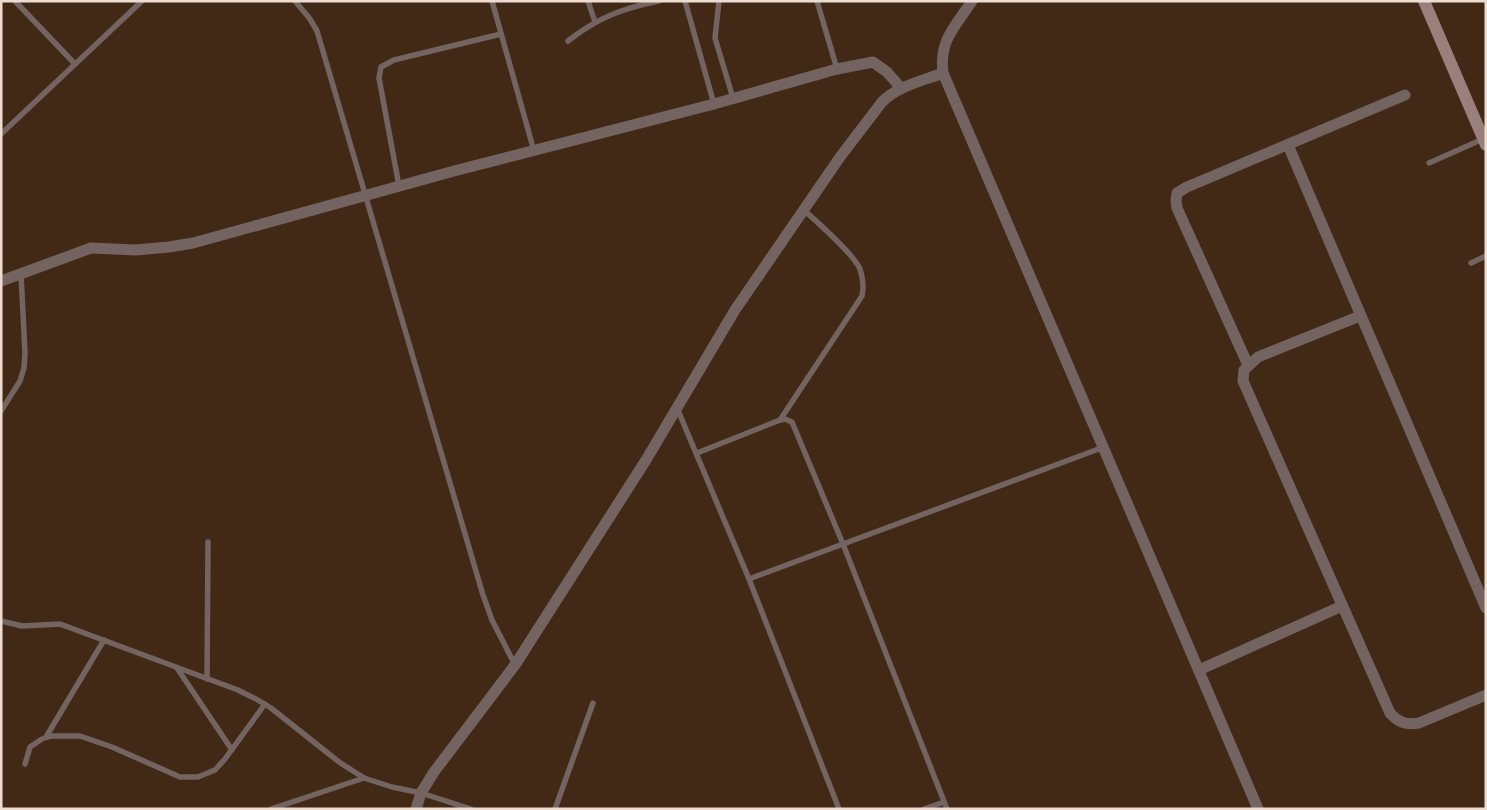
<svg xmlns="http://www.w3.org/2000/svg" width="1487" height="810" font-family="Roboto,sans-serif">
<rect width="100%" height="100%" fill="#412916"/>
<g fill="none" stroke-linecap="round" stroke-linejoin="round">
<!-- lane -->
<g stroke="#736361" stroke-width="5.5">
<path d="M15,1L75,64"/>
<path d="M295,1L310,19L317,31L483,595L492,620L515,665"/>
<path d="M492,1L534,151"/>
<path d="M588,1L595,22"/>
<path d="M685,1L714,104"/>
<path d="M719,1L715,38L733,98"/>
<path d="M817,1L837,69"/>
<path d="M568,41C597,18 623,8 659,1"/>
<path d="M1,134L142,1"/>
<path d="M1429,163L1483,139"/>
<path d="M399,186L379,78L381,67L394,60L501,34"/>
<path d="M1471,263L1486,256"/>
<path d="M677,408L749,579L839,809"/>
<path d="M1,411L20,381L24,368L25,353L21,274"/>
<path d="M780,420L862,296C864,287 863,278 860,269C854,254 817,222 804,210"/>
<path d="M697,453L780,420L785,419L792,422L843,544L947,809"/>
<path d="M749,579L1104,447"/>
<path d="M1,621L22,626L60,624L238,690L256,699L271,708L339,762L364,778L392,787L421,793L471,809"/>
<path d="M177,668L232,750"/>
<path d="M207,679L208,542"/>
<path d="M46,737L104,640"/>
<path d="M25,764L30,747L42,739L51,736H80L112,747L180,777H198L215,770L225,759L265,704"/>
<path d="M271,809L364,778"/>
<path d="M555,809L593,703"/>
<path d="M924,809L944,802"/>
</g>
<!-- street -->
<g stroke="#736361" stroke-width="11">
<path d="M972,1C955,27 939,40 943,73L1258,809"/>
<path d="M1288,145L1486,608"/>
<path d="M1,281L91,248L136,250L169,247L193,243L454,171L714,104L837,69L873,62L887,72L901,88"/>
<path d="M1360,316L1258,357L1244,370L1243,381L1390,713C1399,723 1406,725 1419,723L1486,695"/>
<path d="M1248,365L1177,208L1176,200L1177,193L1187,187L1405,95"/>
<path d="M1199,670L1342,606"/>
<path d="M416,809L421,793L434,772L515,665L646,460L735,310L840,157L882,102C898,86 922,81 943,73"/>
</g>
<!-- secondary -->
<path stroke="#99807d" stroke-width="12" d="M1424,1L1486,145"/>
</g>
<!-- border -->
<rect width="1487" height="810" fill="none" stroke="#edddd1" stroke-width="5"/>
</svg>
